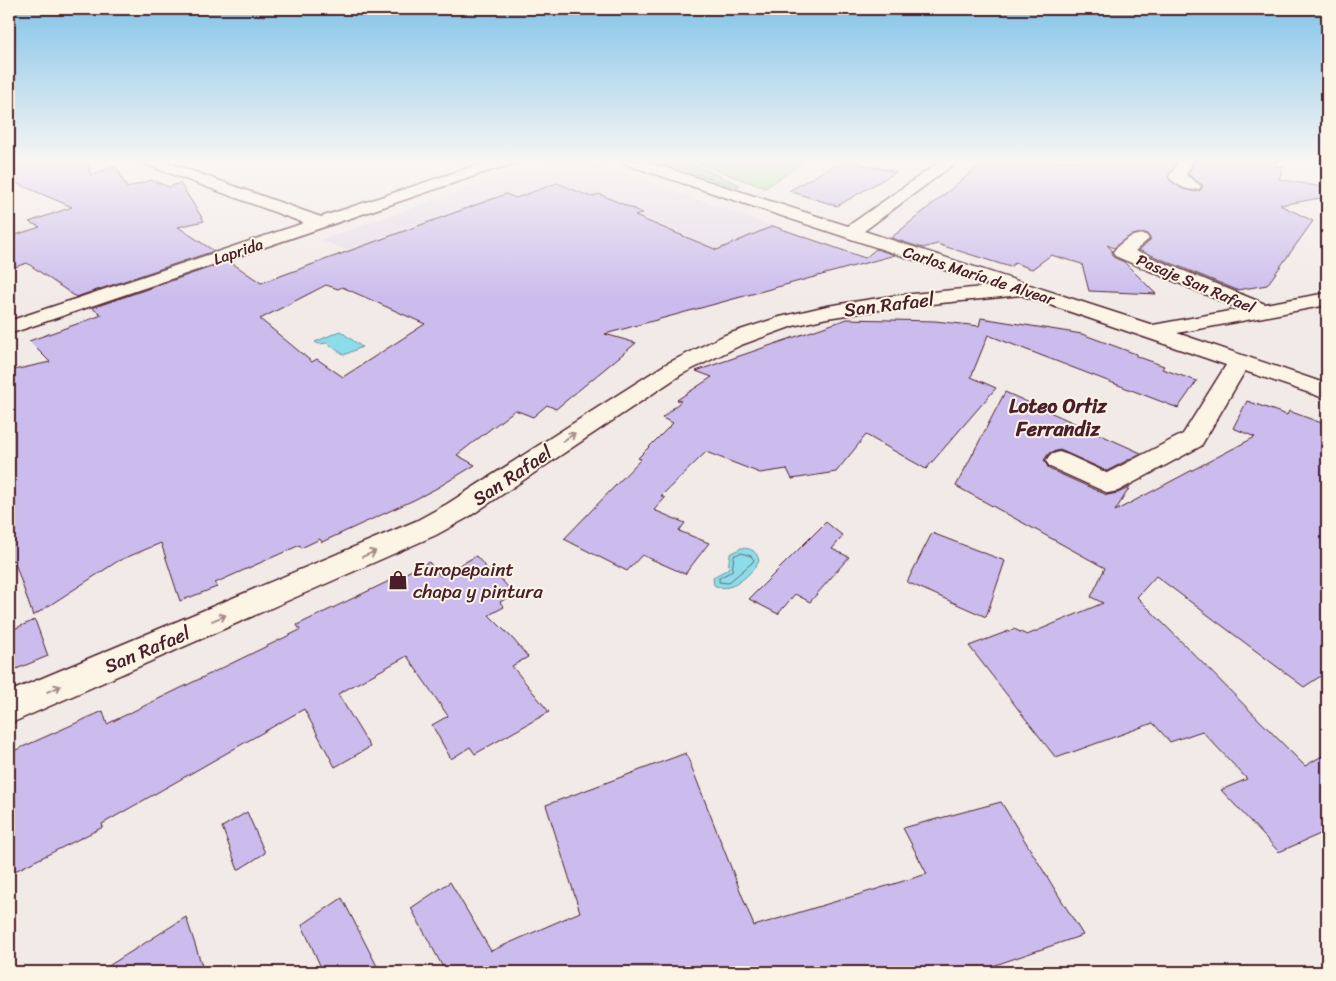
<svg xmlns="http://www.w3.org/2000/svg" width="1336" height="981" font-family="Sriracha,sans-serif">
<rect width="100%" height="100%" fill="#f2eae7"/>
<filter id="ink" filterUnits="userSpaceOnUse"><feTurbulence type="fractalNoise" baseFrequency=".02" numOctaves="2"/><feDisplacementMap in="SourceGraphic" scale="10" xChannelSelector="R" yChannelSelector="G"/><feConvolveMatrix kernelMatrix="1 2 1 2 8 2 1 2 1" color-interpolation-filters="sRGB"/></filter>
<g filter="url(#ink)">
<!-- built -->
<path fill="#e6dce9" d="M565,162L591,164L610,169L813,240L517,314L320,240L526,168Z"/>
<!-- green -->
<g fill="#abdb9a" stroke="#7a7d62">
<path d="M657,161H684L740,185L736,187Z"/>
<path d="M692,161H806L765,188Z"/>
</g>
<!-- water -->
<g fill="#8cdce9" stroke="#72909d">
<path d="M340,331L362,347L344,355L327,343L319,344L315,342Z"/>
<path d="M741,548C751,548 757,551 759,561L756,566C746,578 730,594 714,585L713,577L728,569L730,554Z"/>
</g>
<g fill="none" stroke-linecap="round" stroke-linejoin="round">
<!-- shore -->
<path stroke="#646b77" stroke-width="1" d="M741,553L751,556L754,560L752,563L728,583L719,582V578L732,571L734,556Z"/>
</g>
<!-- building -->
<g fill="#cbbced" stroke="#4a1f2b" fill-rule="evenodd">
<path d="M9,161H86L91,175L116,166L127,188L151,180L169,187L180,183L204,221L178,227L214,251L76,297L27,263L9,269V237L40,227L29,222L72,207L9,180Z"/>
<path d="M848,161L896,172L837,206L789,191L834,165L839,166Z"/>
<path d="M985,161H1177L1168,178L1182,189L1195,192L1201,190L1203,186L1188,174L1195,161H1276L1275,166L1283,167L1279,179L1327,188V197L1280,205L1313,221L1267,285L1237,290L1139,250L1151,239L1146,233L1131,235L1114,248L1107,245L1112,250L1113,257L1124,262L1156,294L1089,291L1082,264L1051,255L1032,269L1015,263L1010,267L937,244L923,248L891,238Z"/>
<path d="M557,183L591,197L599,194L643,213L635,216L717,250L773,226L865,258L876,249L895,255L605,334L636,343L556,409L547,405L533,417L515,410L457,455L475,465L437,488L416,499L322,542L320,539L301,548L300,545L215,583L217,587L180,601L161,543L118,561L33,616L14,560L9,562V371L50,362L29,341L102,315L92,308L229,261L261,283L506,194L516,198ZM326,285L338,289L342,287L425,324L343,377L317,359L312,362L260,319Z"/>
<path d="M981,318L1082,334L1136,354V356L1164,366L1162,369L1197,381L1178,408L988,335L971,377L996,388L926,469L866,435L836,472L792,479L787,469L760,473L706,452L661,496L665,498L654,510L685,523L679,531L709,543L685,574L642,555L627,571L564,539L641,459L638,458L673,423L662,418L681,401L677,400L712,377L696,371L847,319L935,321L979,326Z"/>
<path d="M1005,392L1141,453L1107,471L1060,450L1049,453L1044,460L1049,469L1107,495L1118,493L1130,487L1115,511L1255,437L1233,428L1247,401L1287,415L1289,411L1327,425V672L1304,687L1156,576L1137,597L1305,766L1327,753V831L1279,852L1221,790L1247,779L1202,731L1170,742L1153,723L1056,758L969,646L1014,629L1027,635L1103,603L1091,597L1105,568L956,486Z"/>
<path d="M826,522L843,536L832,549L849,557L810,602L795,594L778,614L749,599Z"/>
<path d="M932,533L1005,561L986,617L907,582Z"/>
<path d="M476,556L491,573L494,571L514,594L500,602L504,607L489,615L513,639L528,657L512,666L549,712L475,754L470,747L451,759L432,725L448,716L407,656L338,694L370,747L335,767L304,709L102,824L103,827L9,874V753L103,711L107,724L300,630L297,625L429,562L440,576Z"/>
<path d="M35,620L48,656L9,672V631Z"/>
<path d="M686,753L754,926L927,874L903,828L1001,802L1083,935L975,972H442L445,971L411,908L450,882L491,951L580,912L546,805Z"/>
<path d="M247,812L265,853L238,870L222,827Z"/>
<path d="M342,898L380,972H323L302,925Z"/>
<path d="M186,917L204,972H99Z"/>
</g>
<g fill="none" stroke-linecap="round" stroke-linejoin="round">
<defs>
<g id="minor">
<path d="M142,161H164L321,217L489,161H519L516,164L498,168L9,334V321L304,223L145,164Z"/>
<path d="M622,161H645L848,226L941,161H958L864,231L1153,325L1240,309L1115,256L1113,252C1120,242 1134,232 1146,235L1149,239L1135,251L1265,304L1327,293V305L1177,333L1327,384V399L1245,371L1201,446L1118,491L1108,493L1050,467L1046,461L1050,455L1059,452L1068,455L1107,473L1183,434L1226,365L1021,295L892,308L827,318L793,326L741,345L682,374L467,518L436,535L9,724V692L416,521L447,504L666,364L725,335L780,317L827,306L892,296L993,286L625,164Z"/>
<path d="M1179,161H1193L1186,175L1201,186L1199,189C1189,192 1175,185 1169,177Z"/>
</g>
</defs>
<!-- minor casing -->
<use href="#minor" stroke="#4a1f2b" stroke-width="3"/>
<!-- minor -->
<use href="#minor" fill="#fcf5e5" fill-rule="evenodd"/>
</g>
<!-- one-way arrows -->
<defs><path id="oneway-shaft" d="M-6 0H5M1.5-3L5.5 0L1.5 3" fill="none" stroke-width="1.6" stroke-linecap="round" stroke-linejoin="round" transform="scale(1.25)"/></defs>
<g stroke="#a38a88">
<use href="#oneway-shaft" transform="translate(569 437) rotate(-33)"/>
<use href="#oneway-shaft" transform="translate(369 554) rotate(-23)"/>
<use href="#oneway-shaft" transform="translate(219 618) rotate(-23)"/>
<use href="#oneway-shaft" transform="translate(54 689) rotate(-23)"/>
</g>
</g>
<!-- sky -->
<linearGradient id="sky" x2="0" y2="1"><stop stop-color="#83c4e8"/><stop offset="0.54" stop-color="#f9f6f4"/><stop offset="1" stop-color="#f9f6f4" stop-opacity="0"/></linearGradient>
<rect width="1336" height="298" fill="url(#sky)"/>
<!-- icons -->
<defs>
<symbol id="shop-bare" viewBox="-9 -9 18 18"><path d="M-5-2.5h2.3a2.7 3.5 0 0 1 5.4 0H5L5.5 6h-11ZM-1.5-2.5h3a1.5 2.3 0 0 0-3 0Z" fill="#4a1f2b" stroke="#fcf5e5" stroke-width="2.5" paint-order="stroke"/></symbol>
</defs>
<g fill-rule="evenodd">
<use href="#shop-bare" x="384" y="566" width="28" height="28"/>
</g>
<g text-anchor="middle" stroke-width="4" stroke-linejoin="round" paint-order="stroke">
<!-- far-street labels -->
<g font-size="16" fill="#4a1f2b" stroke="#fcf5e5">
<text transform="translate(238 251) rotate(-19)" y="6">Laprida</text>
<text transform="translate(979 275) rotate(18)" y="6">Carlos María de Alvear</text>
<text transform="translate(1196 283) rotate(23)" y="6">Pasaje San Rafael</text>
</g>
<!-- street labels -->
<g font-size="19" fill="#4a1f2b" stroke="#fcf5e5">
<text transform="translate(889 304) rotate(-7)" y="7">San Rafael</text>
<text transform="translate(512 475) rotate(-34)" y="7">San Rafael</text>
<text transform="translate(147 649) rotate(-23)" y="7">San Rafael</text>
</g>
<!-- poi labels -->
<g font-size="19" fill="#4a1f2b" stroke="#fcf5e5" text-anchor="start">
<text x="413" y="576">Europepaint<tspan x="413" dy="22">chapa y pintura</tspan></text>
</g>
<!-- neighbourhood labels -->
<g font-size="20" font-weight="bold" fill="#4a1f2b" stroke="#fcf5e5">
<text x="1058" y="413">Loteo Ortiz<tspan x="1058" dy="23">Ferrandiz</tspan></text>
</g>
</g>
<!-- margin -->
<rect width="1336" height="981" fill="none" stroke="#fcf5e5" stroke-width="30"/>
<rect x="15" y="15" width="1306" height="951" fill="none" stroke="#4a1f2b" stroke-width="2" filter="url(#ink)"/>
</svg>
